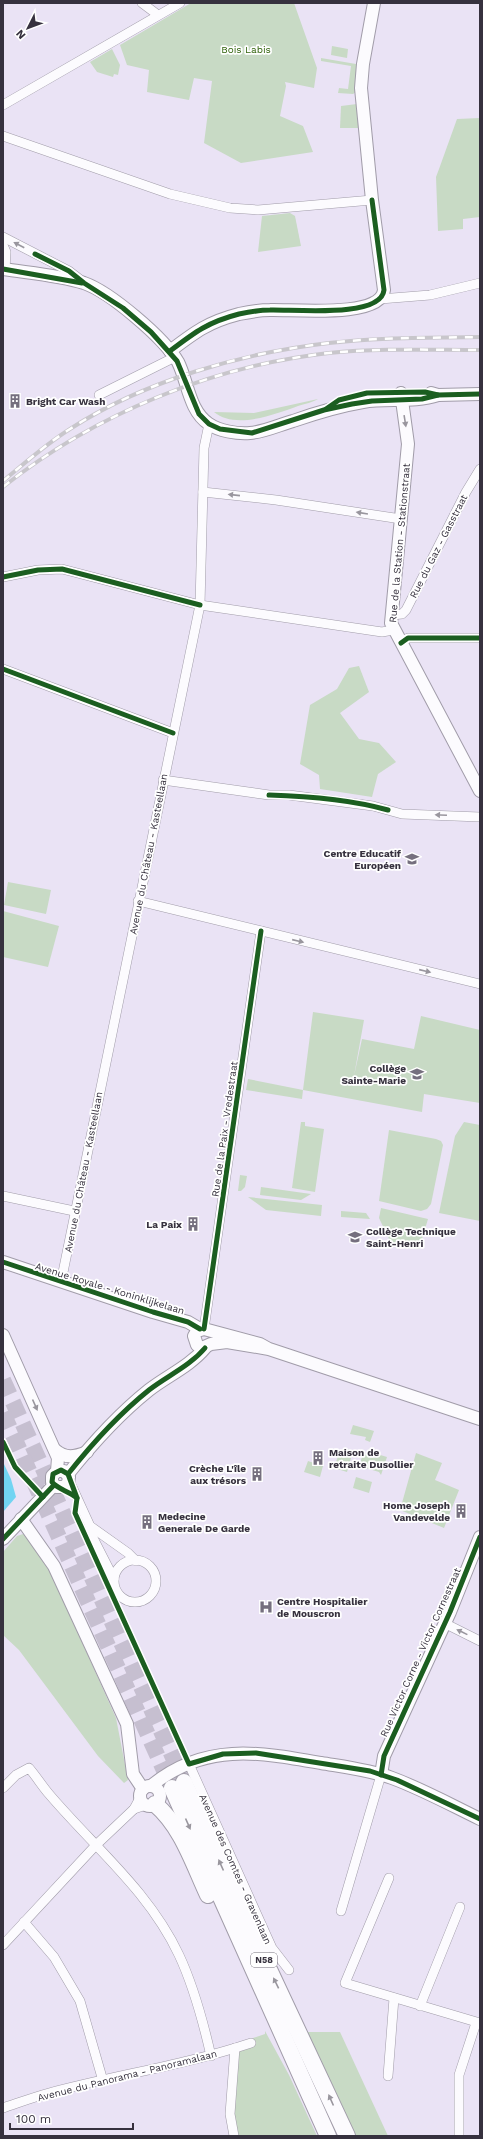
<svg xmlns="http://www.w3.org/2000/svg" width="483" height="2139" font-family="'Work Sans',sans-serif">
<rect width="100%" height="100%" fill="#eae3f5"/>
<!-- green -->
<g fill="#c8dac5">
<path d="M191,3H294L317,68L314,88L285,82L286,86L280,116L303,126L313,152L241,163L204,143L212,81L194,78L189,100L147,92L149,70L127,65L120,45Z"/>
<path d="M332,46L348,49L347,58L331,55Z"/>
<path d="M112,49L120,65L118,75L114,74L113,77L97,72L90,62Z"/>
<path d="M321,58L356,64V92L353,94L338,93L339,88L348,89L351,66L321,61Z"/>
<path d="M357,104L361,128H340L341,106Z"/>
<path d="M480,118V217L463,219V229L438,231L436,177L439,169L457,119Z"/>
<path d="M290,213L295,216L301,246L258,252L262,216Z"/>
<path d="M318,399C314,402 304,404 298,406C276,414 235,430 214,412L254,413Z"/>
<path d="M359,666L369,692L340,713L359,739L379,743L396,762L378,774L372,797L320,789L319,775L300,764L310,705L337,689L349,668Z"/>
<path d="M8,882L51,890L46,914L4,905Z"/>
<path d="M3,911L59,926L48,967L3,957Z"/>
<path d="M313,1012L364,1020L354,1076L362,1039L414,1049L421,1016L480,1030V1103L424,1094L422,1112L303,1090L302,1099L246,1090L248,1079L303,1090Z"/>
<path d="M301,1122H305V1126L324,1129L315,1192L292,1188Z"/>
<path d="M464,1122L480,1125V1221L439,1213L455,1136Z"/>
<path d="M389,1130L436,1139L441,1141L443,1145L431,1204L427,1209L421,1211L379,1201Z"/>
<path d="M240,1175L247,1176L245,1187L241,1191H238Z"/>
<path d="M261,1187L311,1194L301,1200L260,1195Z"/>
<path d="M248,1197L322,1205L321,1216L266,1210Z"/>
<path d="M381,1208L428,1219L419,1249L392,1245L379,1218Z"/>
<path d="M341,1211L366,1213L370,1219L341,1217Z"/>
<path d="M353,1425L374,1431L370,1442L365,1440L366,1437L350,1434Z"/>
<path d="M348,1449L353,1451L347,1472L334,1468L340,1450L347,1452Z"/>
<path d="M416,1453L442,1463L435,1480L459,1490L444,1528L400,1510Z"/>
<path d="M363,1454L375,1458L377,1454L387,1457L381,1475L379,1472L359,1466Z"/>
<path d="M308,1461L323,1466L320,1477L304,1472Z"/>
<path d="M356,1477L372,1482L369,1493L353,1488Z"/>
<path d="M23,1534L29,1538L49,1568L116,1718L128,1780L124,1783L98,1756L19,1650L3,1635V1552L17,1536Z"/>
<path d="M265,2031L289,2075L317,2136H238L234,2113L239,2050L254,2045L253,2038L265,2034Z"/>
<path d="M306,2032H340L388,2136H353Z"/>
</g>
<!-- water -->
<path fill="#71d4f2" d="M3,1462L11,1479L16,1497L3,1512Z"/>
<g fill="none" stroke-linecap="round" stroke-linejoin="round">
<!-- highway-tunnel -->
<g stroke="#c6bfd0" stroke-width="16" stroke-dasharray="16 8" stroke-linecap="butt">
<path d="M3,1380L184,1782"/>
<path d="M3,1413L172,1788"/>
</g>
<defs>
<g id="street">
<path d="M142,3L158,15"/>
<path d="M3,105L180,3"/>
<path d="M3,136L170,194L230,208L258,210L372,200"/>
<path d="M3,237L69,271L82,281"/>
<path d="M3,245L6,252L5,270"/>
<path d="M380,299L430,295L480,283"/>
<path d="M99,395L175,357"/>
<path d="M203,492L276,500L401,519"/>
<path d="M3,577L38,570L62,569L200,605L382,632L393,630"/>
<path d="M391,615L402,614L406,610L466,492L480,469"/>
<path d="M401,643L408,638H480"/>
<path d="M3,669L173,733"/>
<path d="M163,780L269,795H289L373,806L402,814L480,817"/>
<path d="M138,901L480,984"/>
<path d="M3,1196L74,1211"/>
<path d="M61,1282L200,605L204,448L209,424"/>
<path d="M204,1329L261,931"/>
<path d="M69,1480L90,1526L128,1553L136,1561"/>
<path d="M90,1526V1532L114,1579"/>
<circle cx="135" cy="1581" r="21"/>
<path d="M444,1623L480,1641"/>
<path d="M189,1764L272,1948L289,1970"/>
<path d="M3,1788L16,1775L29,1768C36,1776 42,1786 49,1794C94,1847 149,1891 179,1955C194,1987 203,2021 211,2056"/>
<path d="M134,1809L146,1805"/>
<path d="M389,1878L345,1983L480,2023"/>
<path d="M341,1911L381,1775"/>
<path d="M24,1922L54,1957L80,2001L103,2081"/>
<path d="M3,1945L96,1845L134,1809L140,1798"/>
<path d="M420,2006L460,1907"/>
<path d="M388,2076L394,1998"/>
<path d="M3,2108C18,2103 34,2097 49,2093C116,2075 185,2065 251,2043"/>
<path d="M234,2136L230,2114L235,2048"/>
<path d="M459,2136V2075L476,2023"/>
</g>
<g id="secondary">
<path d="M3,269C29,273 58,275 84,283C110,292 164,338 178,362C188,382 189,411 209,424C219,431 237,434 250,433C264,432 279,425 293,421C316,413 339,406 363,402C388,398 414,403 438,395"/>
<path d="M170,351C195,332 208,322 239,314C249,312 259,310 270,310C291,309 381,319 384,290L372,200L361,88L363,64L374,3"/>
<path d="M401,393L408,444L391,623L480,791"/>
<path d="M431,393L438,395L480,394"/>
<path d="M3,1262L153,1312L188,1322L200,1329"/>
<path d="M3,1335L58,1458L57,1471L52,1476V1482L56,1487H64L68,1483L69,1477L64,1471H57"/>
<path d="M269,1349L227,1342L211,1344L202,1348L197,1345L194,1336L197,1331L204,1329L260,1344L269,1349L480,1419"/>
<path d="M55,1450C66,1459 74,1457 87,1452"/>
<path d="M68,1474C91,1445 119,1414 149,1390C167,1376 190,1366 205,1348"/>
<path d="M21,1519L54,1566L127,1724L133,1774L143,1789"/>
<path d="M3,1539L54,1485"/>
<path d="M381,1775L384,1756L450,1612L480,1537"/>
<path d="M151,1786C204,1742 259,1752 321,1763C345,1767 370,1770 392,1778C422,1789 451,1805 480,1819"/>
<circle cx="150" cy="1796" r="10"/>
</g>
<g id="highway">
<path d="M184,1782L258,1946L347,2136"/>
<path d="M172,1788L328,2136"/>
<path d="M155,1804C182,1827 193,1863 208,1895"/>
</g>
</defs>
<!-- street casing -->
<use href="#street" stroke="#a19ca9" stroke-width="10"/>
<!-- secondary casing -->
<use href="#secondary" stroke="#a19ca9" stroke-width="14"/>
<!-- highway casing -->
<use href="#highway" stroke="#a19ca9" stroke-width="18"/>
<!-- street -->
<use href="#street" stroke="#fcfbfe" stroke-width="9"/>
<!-- secondary -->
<use href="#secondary" stroke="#fcfbfe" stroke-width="12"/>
<!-- highway -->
<use href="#highway" stroke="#fcfbfe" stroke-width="16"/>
<defs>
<g id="rail">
<path d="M3,481C25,463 46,444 70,429C144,381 242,353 329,343C379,337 430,338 480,337"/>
<path d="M3,487C95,414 212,366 329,353C379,348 430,350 480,350"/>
</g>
</defs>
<!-- rail casing -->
<use href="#rail" stroke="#c8c6cb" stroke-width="4"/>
<!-- rail -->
<use href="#rail" stroke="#fff" stroke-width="2.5" stroke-dasharray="8" stroke-linecap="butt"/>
<defs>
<g id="cycleway">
<path d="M35,254L69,271L84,283L123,308L151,332L177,361L199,414L209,424L220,429L252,433L324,410L352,404L372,401L422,399L438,395"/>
<path d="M3,269L82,283"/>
<path d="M170,351C195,332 208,322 239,314C249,312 259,310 270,310C291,309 381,319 384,290L372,200"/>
<path d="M326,409L339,400L367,393L425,392L438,395L480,394"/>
<path d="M3,577L38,570L62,569L200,605"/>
<path d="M401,643L408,638H480"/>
<path d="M3,669L173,733"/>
<path d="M269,795C307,796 352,800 388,810"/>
<path d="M3,1262L153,1312L188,1322L200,1329"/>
<path d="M204,1329L261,931"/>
<path d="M3,1442L15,1467L43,1497"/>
<path d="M61,1470L68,1474L77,1498C69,1491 57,1489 52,1482L53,1474Z"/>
<path d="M68,1474C91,1445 119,1414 149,1390C167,1376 190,1366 205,1348"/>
<path d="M77,1498L75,1513L189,1764L223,1754L256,1753L370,1771L397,1780L480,1819"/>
<path d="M3,1539L54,1485"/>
<path d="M381,1775L384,1756L450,1612L480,1537"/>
</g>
</defs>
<!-- cycleway casing -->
<use href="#cycleway" stroke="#fff" stroke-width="8"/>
<!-- cycleway -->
<use href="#cycleway" stroke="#1b5e20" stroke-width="5"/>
</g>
<!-- one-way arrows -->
<defs><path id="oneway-solid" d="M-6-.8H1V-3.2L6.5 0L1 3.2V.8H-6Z"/></defs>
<g fill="#99969e">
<use href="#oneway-solid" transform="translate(19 245) rotate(-152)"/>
<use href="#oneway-solid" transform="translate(405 421) rotate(81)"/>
<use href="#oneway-solid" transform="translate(234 495) rotate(-174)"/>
<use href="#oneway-solid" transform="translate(362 513) rotate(-171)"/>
<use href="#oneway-solid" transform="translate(441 815) rotate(-177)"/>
<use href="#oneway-solid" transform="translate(298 941) rotate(13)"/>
<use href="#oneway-solid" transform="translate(425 971) rotate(13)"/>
<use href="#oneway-solid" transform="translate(35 1405) rotate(66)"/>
<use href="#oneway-solid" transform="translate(462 1632) rotate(-154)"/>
<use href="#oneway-solid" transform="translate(188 1824) rotate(66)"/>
<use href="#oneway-solid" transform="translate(221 1865) rotate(-114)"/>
<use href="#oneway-solid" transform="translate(276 1983) rotate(-116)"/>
<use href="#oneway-solid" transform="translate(331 2100) rotate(-114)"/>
</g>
<!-- icons -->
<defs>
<symbol id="building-bare" viewBox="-9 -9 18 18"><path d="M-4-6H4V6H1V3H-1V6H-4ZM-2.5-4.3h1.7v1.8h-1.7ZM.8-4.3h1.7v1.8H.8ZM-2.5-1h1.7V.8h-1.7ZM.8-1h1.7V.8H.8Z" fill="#756f7e" stroke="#fff" stroke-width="2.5" paint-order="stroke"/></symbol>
<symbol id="school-bare" viewBox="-9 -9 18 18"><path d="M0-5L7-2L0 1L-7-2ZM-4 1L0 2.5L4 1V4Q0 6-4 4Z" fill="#756f7e" stroke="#fff" stroke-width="2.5" paint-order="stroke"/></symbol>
<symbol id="hospital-bare" viewBox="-9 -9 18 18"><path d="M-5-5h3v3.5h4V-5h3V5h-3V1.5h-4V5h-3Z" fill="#756f7e" stroke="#fff" stroke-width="2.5" paint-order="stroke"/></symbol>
</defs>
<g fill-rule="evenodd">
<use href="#building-bare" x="5" y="391" width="20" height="20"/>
<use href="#school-bare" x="402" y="849" width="20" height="20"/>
<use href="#school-bare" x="407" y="1064" width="20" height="20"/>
<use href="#building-bare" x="183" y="1214" width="20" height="20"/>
<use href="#school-bare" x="345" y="1227" width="20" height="20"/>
<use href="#building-bare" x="308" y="1448" width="20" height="20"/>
<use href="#building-bare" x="247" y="1464" width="20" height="20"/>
<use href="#building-bare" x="451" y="1501" width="20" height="20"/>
<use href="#building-bare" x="137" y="1512" width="20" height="20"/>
<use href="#hospital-bare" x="256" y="1597" width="20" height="20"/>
</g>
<g text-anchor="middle" stroke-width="3.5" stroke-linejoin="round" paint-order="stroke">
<!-- shield labels -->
<rect fill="#fff" stroke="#726f78" stroke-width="1" x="251" y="1953" width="26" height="14" rx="3"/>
<g font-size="9" font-weight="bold" fill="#36313e">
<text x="264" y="1963">N58</text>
</g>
<!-- park labels -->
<g font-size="10" fill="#2e6108" stroke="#fff">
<text x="246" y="53">Bois Labis</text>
</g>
<!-- poi labels -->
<g font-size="10" font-weight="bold" fill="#36313e" stroke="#fff" text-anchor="start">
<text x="26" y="405">Bright Car Wash</text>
<text x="401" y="857" text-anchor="end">Centre Educatif<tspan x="401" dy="12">Européen</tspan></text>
<text x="406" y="1072" text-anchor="end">Collège<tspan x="406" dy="12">Sainte-Marie</tspan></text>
<text x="182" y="1228" text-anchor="end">La Paix</text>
<text x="366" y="1235">Collège Technique<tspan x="366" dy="12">Saint-Henri</tspan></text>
<text x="329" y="1456">Maison de<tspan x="329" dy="12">retraite Dusollier</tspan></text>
<text x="246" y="1472" text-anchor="end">Crèche L'île<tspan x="246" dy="12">aux trésors</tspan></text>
<text x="450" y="1509" text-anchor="end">Home Joseph<tspan x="450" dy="12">Vandevelde</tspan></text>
<text x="158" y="1520">Medecine<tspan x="158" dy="12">Generale De Garde</tspan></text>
<text x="277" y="1605">Centre Hospitalier<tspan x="277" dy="12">de Mouscron</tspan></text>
</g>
<!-- street labels -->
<g font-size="10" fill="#36313e" stroke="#fff">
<text transform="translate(399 543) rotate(-85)" y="4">Rue de la Station - Stationstraat</text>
<text transform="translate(438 546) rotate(-63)" y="4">Rue du Gaz - Gasstraat</text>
<text transform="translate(148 854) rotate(-79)" y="4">Avenue du Château - Kasteellaan</text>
<text transform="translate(224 1129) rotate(-82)" y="4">Rue de la Paix - Vredestraat</text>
<text transform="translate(83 1172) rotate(-79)" y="4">Avenue du Château - Kasteellaan</text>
<text transform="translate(110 1288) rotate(17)" y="4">Avenue Royale - Koninklijkelaan</text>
<text transform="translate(420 1652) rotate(-66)" y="4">Rue Victor Corne - Victor Cornestraat</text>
<text transform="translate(236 1869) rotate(66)" y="4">Avenue des Comtes - Gravenlaan</text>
<text transform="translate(127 2075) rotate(-14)" y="4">Avenue du Panorama - Panoramalaan</text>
</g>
</g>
<!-- border -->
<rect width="483" height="2139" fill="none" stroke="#36313e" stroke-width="8"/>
<!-- north arrow -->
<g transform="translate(28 28) rotate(228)" stroke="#ffffff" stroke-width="3" paint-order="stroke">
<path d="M0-3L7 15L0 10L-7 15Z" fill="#36313e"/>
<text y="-6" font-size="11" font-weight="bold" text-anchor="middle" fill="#36313e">N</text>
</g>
<!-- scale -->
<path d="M10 2123v6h123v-6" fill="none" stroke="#36313e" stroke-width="2"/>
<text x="16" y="2123" font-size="12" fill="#36313e" stroke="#ffffff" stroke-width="3" paint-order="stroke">100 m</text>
</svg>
